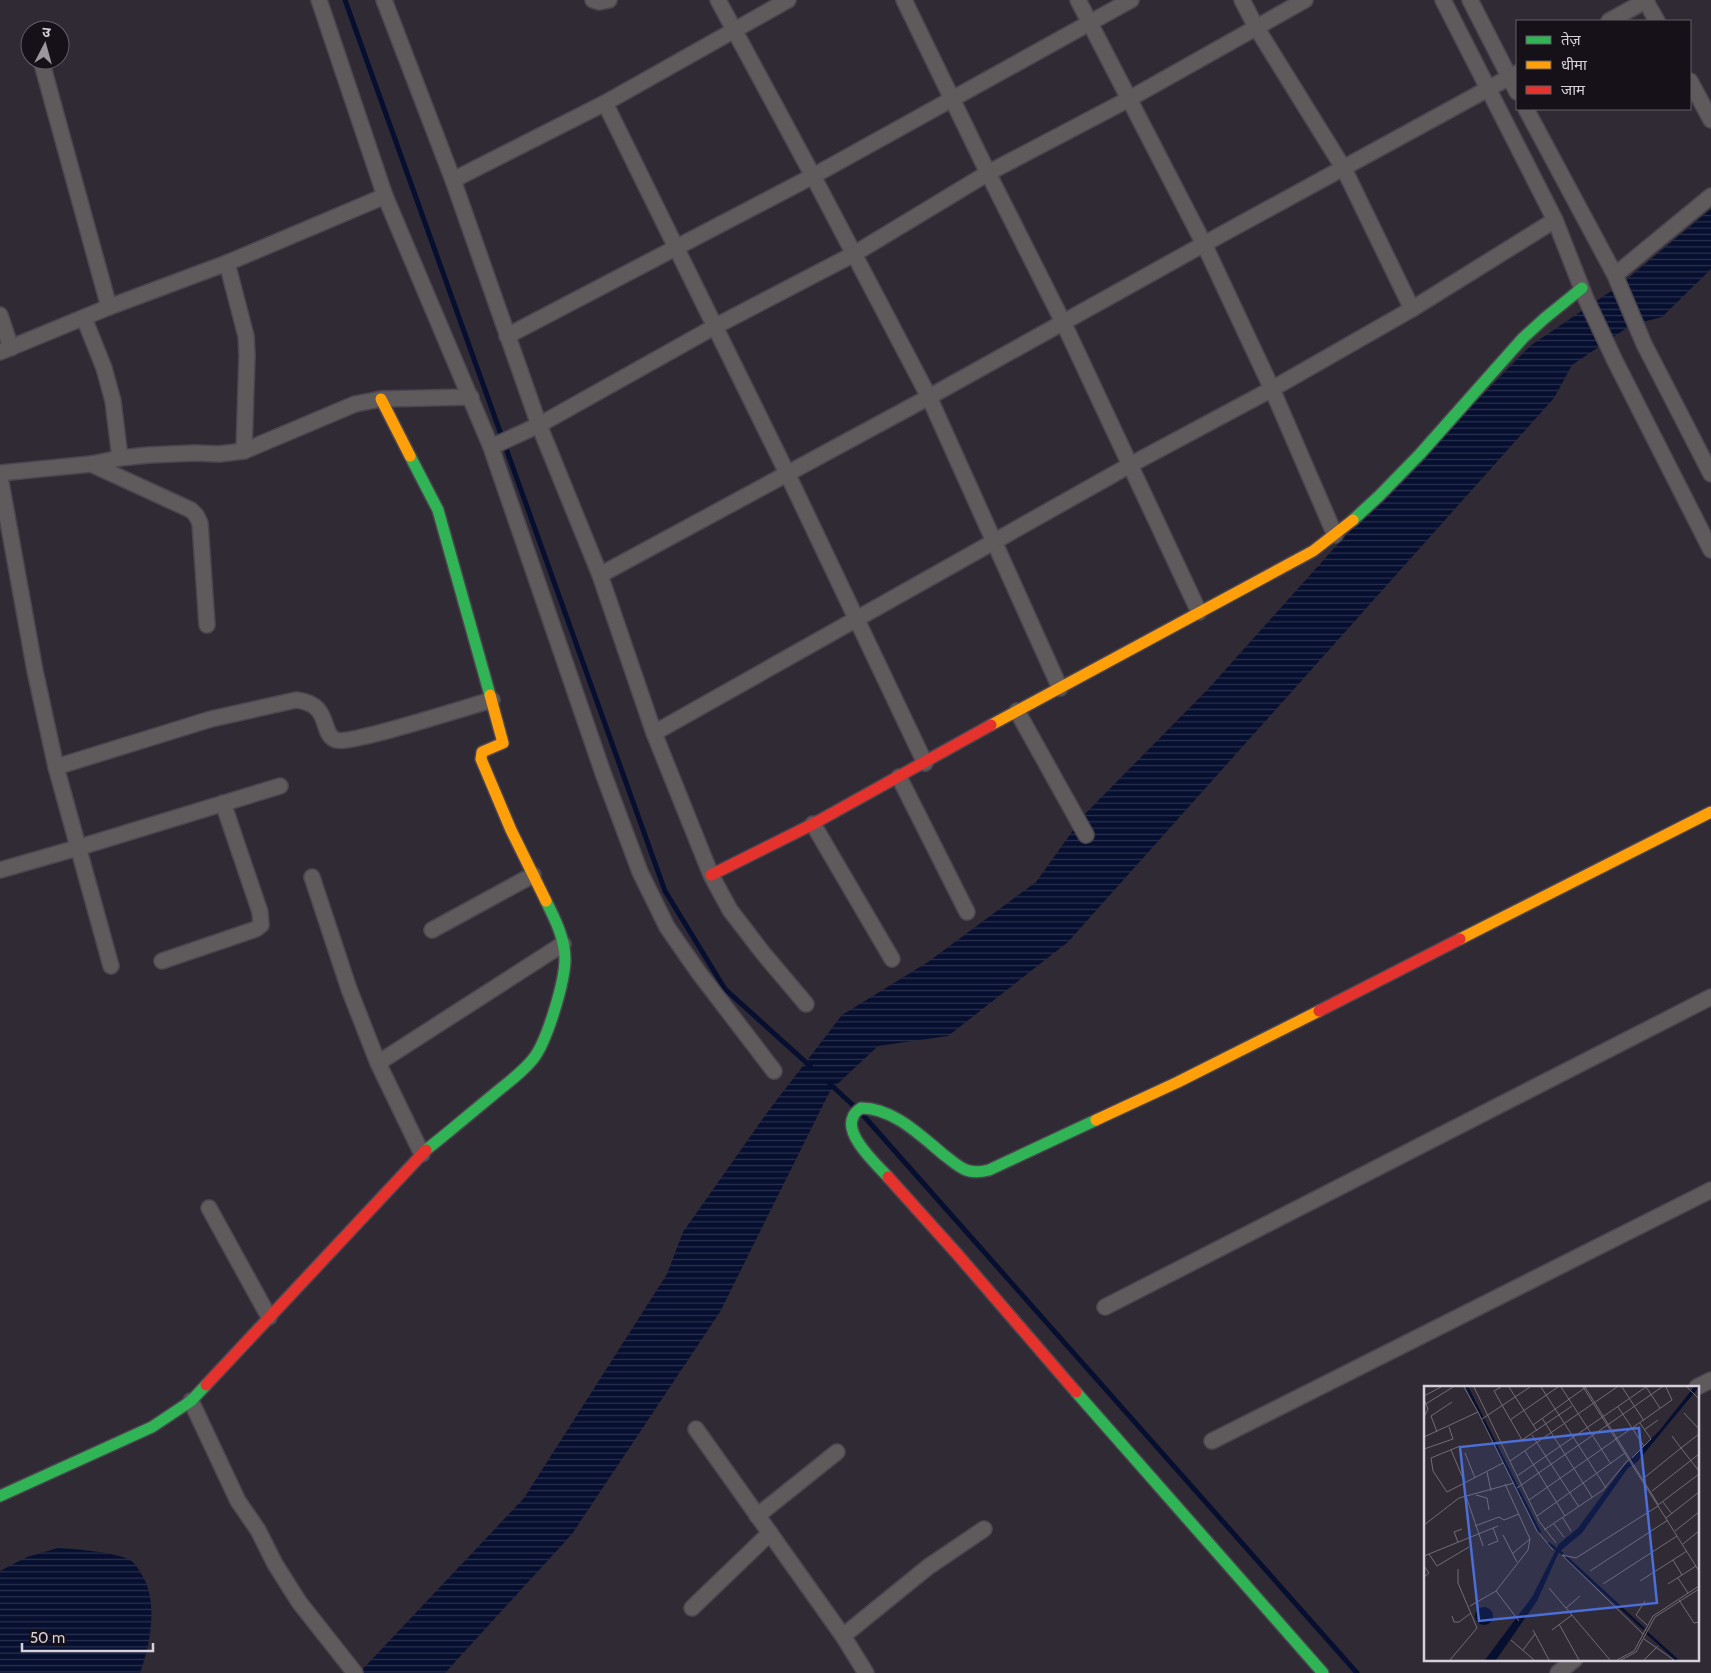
<svg xmlns="http://www.w3.org/2000/svg" width="1711" height="1673" font-family="Cabin,'Noto Sans Devanagari',sans-serif">
<defs>
<pattern id="water-rules" width="6" height="5" patternUnits="userSpaceOnUse" patternTransform="scale(1.25)"><rect width="6" height="5" fill="#060f2f"/><path d="M0 2.5h6" fill="none" stroke="#2a314d"/></pattern>
</defs>
<rect width="100%" height="100%" fill="#2f2a34"/>
<!-- water -->
<g fill="url(#water-rules)">
<path d="M1711,209V269L1662,317L1631,325L1572,365L1554,398L1068,942L948,1036L878,1046L830,1091L720,1312L572,1534L445,1673H359L524,1498L667,1274L683,1232L769,1110L842,1015L928,962L1036,882L1084,815L1209,688L1337,545L1530,346L1620,285Z"/>
<path d="M58,1548C76,1549 115,1552 130,1560C134,1562 138,1568 140,1572C159,1598 151,1644 140,1673H0V1571L27,1557Z"/>
</g>
<g fill="none" stroke-linecap="round" stroke-linejoin="round">
<!-- stream -->
<g stroke="#060f2f" stroke-width="5">
<path d="M345,0L665,891L725,989L810,1066"/>
<path d="M829,1083L856,1108"/>
<path d="M862,1114L1357,1673"/>
</g>
<defs>
<g id="street">
<path d="M319,0L385,196L491,447L603,773L640,872L667,927L699,973L774,1071"/>
<path d="M384,0L453,180L539,425L600,575L654,733L711,875L730,910L763,953L806,1004"/>
<path d="M593,0L599,2L609,0"/>
<path d="M718,0L813,176L929,397L1060,688"/>
<path d="M904,0L988,173L1063,322L1199,612"/>
<path d="M1078,0L1204,244L1272,389L1335,535"/>
<path d="M1242,0L1256,27L1344,169L1412,309"/>
<path d="M1443,0L1555,220L1586,299L1615,361L1711,550"/>
<path d="M1470,0L1517,92"/>
<path d="M1645,0L1657,21"/>
<path d="M1609,21L1647,0"/>
<path d="M41,60L109,307"/>
<path d="M1690,81L1711,120"/>
<path d="M605,103L787,473L925,763"/>
<path d="M1526,109L1615,275L1644,344L1711,474"/>
<path d="M453,180L605,103L788,0"/>
<path d="M227,263L246,336L247,355L244,451"/>
<path d="M1615,275L1711,196"/>
<path d="M0,315L11,348"/>
<path d="M84,318L104,368L113,401L120,458"/>
<path d="M507,336L813,176L1131,0"/>
<path d="M0,352L109,307L227,263L385,196"/>
<path d="M491,447L539,425L714,327L854,254L988,173L1129,99L1305,0"/>
<path d="M91,464L191,510L196,515L200,523L207,625"/>
<path d="M0,473L91,464L120,458L149,455L195,453L219,454L244,451L355,404L381,399L471,397"/>
<path d="M0,477L35,671L56,767L111,966"/>
<path d="M600,575L929,397L1204,244L1517,73"/>
<path d="M1017,711L1086,835"/>
<path d="M654,733L1130,465L1272,389L1412,309L1555,220"/>
<path d="M56,767L211,719L296,700C333,704 319,734 336,740C350,745 470,706 492,700"/>
<path d="M899,777L967,912"/>
<path d="M813,824L892,959"/>
<path d="M0,870L77,848L280,786"/>
<path d="M312,877L349,989L378,1063L422,1154"/>
<path d="M432,930L533,875"/>
<path d="M162,961L256,929L261,925L260,912L223,803"/>
<path d="M378,1063L563,944"/>
<path d="M209,1208L269,1317"/>
<path d="M1105,1307L1711,997"/>
<path d="M1697,1387L1711,1380"/>
<path d="M191,1401L238,1501L258,1530L275,1564L299,1602L355,1673"/>
<path d="M696,1429L843,1636L866,1673"/>
<path d="M1212,1441L1711,1190"/>
<path d="M757,1516L837,1452"/>
<path d="M692,1608L770,1533"/>
<path d="M843,1636L928,1567L984,1529"/>
<path d="M1558,1673L1575,1659"/>
</g>
<g id="fast">
<path d="M410,456L438,510L490,695"/>
<path d="M1353,520L1379,496L1420,454L1523,338L1545,318L1582,288"/>
<path d="M426,1150C449,1132 471,1113 493,1095C507,1083 522,1073 533,1059C547,1042 565,981 565,959C565,939 555,919 546,901"/>
<path d="M888,1177C877,1165 844,1135 853,1117C854,1113 858,1110 861,1108C893,1108 920,1135 944,1155C951,1160 958,1167 966,1170C974,1173 981,1172 989,1170L1096,1120"/>
<path d="M1076,1392L1323,1673"/>
<path d="M0,1496L152,1427L191,1401L206,1385"/>
</g>
<g id="slow">
<path d="M381,399L410,456"/>
<path d="M490,695L503,743L482,752L481,759L511,830L546,901"/>
<path d="M991,725L1313,551L1353,520"/>
<path d="M1460,939L1711,812"/>
<path d="M1096,1120L1178,1082L1319,1011"/>
</g>
<g id="jam">
<path d="M711,875L813,824L991,725"/>
<path d="M1319,1011L1460,939"/>
<path d="M888,1177L958,1255L1076,1392"/>
<path d="M206,1385L426,1150"/>
</g>
</defs>
<!-- street casing -->
<use href="#street" stroke="#4a454e" stroke-width="18"/>
<!-- fast casing -->
<use href="#fast" stroke="#4a454e" stroke-width="14"/>
<!-- slow casing -->
<use href="#slow" stroke="#4a454e" stroke-width="14"/>
<!-- jam casing -->
<use href="#jam" stroke="#4a454e" stroke-width="14"/>
<!-- street -->
<use href="#street" stroke="#5f5a5c" stroke-width="15"/>
<!-- fast -->
<use href="#fast" stroke="#30b455" stroke-width="11"/>
<!-- slow -->
<use href="#slow" stroke="#ff9f0a" stroke-width="11"/>
<!-- jam -->
<use href="#jam" stroke="#e5322d" stroke-width="11"/>
</g>
<!-- overview -->
<g transform="translate(1424 1386)">
<rect width="275" height="275" fill="#2f2a34"/>
<path d="M270,1H275L213,76L204,82L158,147L135,166L113,215L72,274H61L108,211L135,158L154,142L200,80L235,45ZM51 230a9 9 0 1 1 18 0a9 9 0 1 1-18 0Z" fill="#060f2f"/>
<path fill="none" stroke="#060f2f" stroke-width="2.5" d="M43,1L116,147M124,157L139,168M142,171L220,243M222,246L253,274"/>
<path fill="none" stroke="#726c77" stroke-width="1" d="M50,1L115,135L132,157M77,1L70,5L98,54L148,20M85,1L113,45M117,1L182,102M137,1L187,78M159,1L275,185M161,1L234,118M198,1L220,35M222,1L236,22M263,1L275,13M0,10L17,1M0,13L4,23L0,31M0,19L29,1M194,21L220,60M54,26L113,145L129,164M260,27L275,43M118,32L168,111M58,33L106,1M86,34L134,1M109,39L162,1M220,44L234,34M13,46L7,30L28,16M108,49L155,121M248,50L257,62L275,48M0,51L54,26L40,1M36,60L7,72L9,85L23,106L79,77M0,63L29,53L25,41M27,64L41,97M101,65L141,130M41,67L51,92M208,72L227,53L216,37M86,75L193,1M63,86L67,105M93,90L222,1M220,92L257,62L275,85M93,102L238,1M228,105L275,68M52,109L63,112L65,124M42,110L59,160M105,114L248,14L242,1M239,116L248,128M234,119L275,88M113,130L201,67M139,132L147,145M242,132L275,106M130,138L140,151M0,139L35,112L90,97M51,140L75,131L80,134L95,128M120,144L179,104L204,74M251,145L275,126M79,149L93,176M34,156L30,146L38,143M259,158L275,145M64,159L74,155L69,142M5,168L13,180L45,161M88,168L106,153M0,170L74,140M249,174L258,189M0,180L5,187L0,191M166,185L244,134M254,192L264,207M216,195L263,165M179,198L253,150M244,198L272,180M125,202L186,274M72,205L95,235M255,214L270,237L275,236M221,215L212,229L223,239M46,220L72,205L104,164L106,153L81,98M142,222L156,210M28,230L30,236H35L47,227M135,238L155,274M109,244L125,274M128,244L148,229M219,248L138,169L152,172L234,120M220,253L250,274M87,254L110,274M99,264L111,248M26,274L53,242L34,197V183M193,274L210,265L229,230L275,200M197,274L212,266L231,231L275,203M220,274L234,260"/>
<path fill="#4b6ed9" fill-opacity="0.15" stroke="#4b6ed9" stroke-width="2.5" d="M215,42L233,217L55,235L36,61Z"/>
<rect width="275" height="275" fill="none" stroke="#d6d0db" stroke-width="2.5"/>
</g>
<!-- legend -->
<rect x="1516" y="20" width="175" height="90" fill="#161119" stroke="#635d67"/>
<rect x="1526" y="36" width="25" height="8" fill="#30b455" stroke="#635d67"/>
<text x="1561" y="45" font-size="15" fill="#d6d0db">तेज़</text>
<rect x="1526" y="61" width="25" height="8" fill="#ff9f0a" stroke="#635d67"/>
<text x="1561" y="70" font-size="15" fill="#d6d0db">धीमा</text>
<rect x="1526" y="86" width="25" height="8" fill="#e5322d" stroke="#635d67"/>
<text x="1561" y="95" font-size="15" fill="#d6d0db">जाम</text>
<!-- north arrow -->
<g transform="translate(45 45) rotate(6)"><circle r="24" fill="#161119" stroke="#635d67"/>
<path d="M0-4L9 19L0 12L-9 19Z" fill="#9c96a1"/>
<text y="-8" font-size="14" font-weight="bold" text-anchor="middle" fill="#d6d0db">उ</text>
</g>
<!-- scale -->
<path d="M22 1643v8h131v-8" fill="none" stroke="#d6d0db" stroke-width="2.5"/>
<text x="30" y="1643" font-size="15" fill="#d6d0db" stroke="#161119" stroke-width="4" paint-order="stroke">50 m</text>
</svg>
